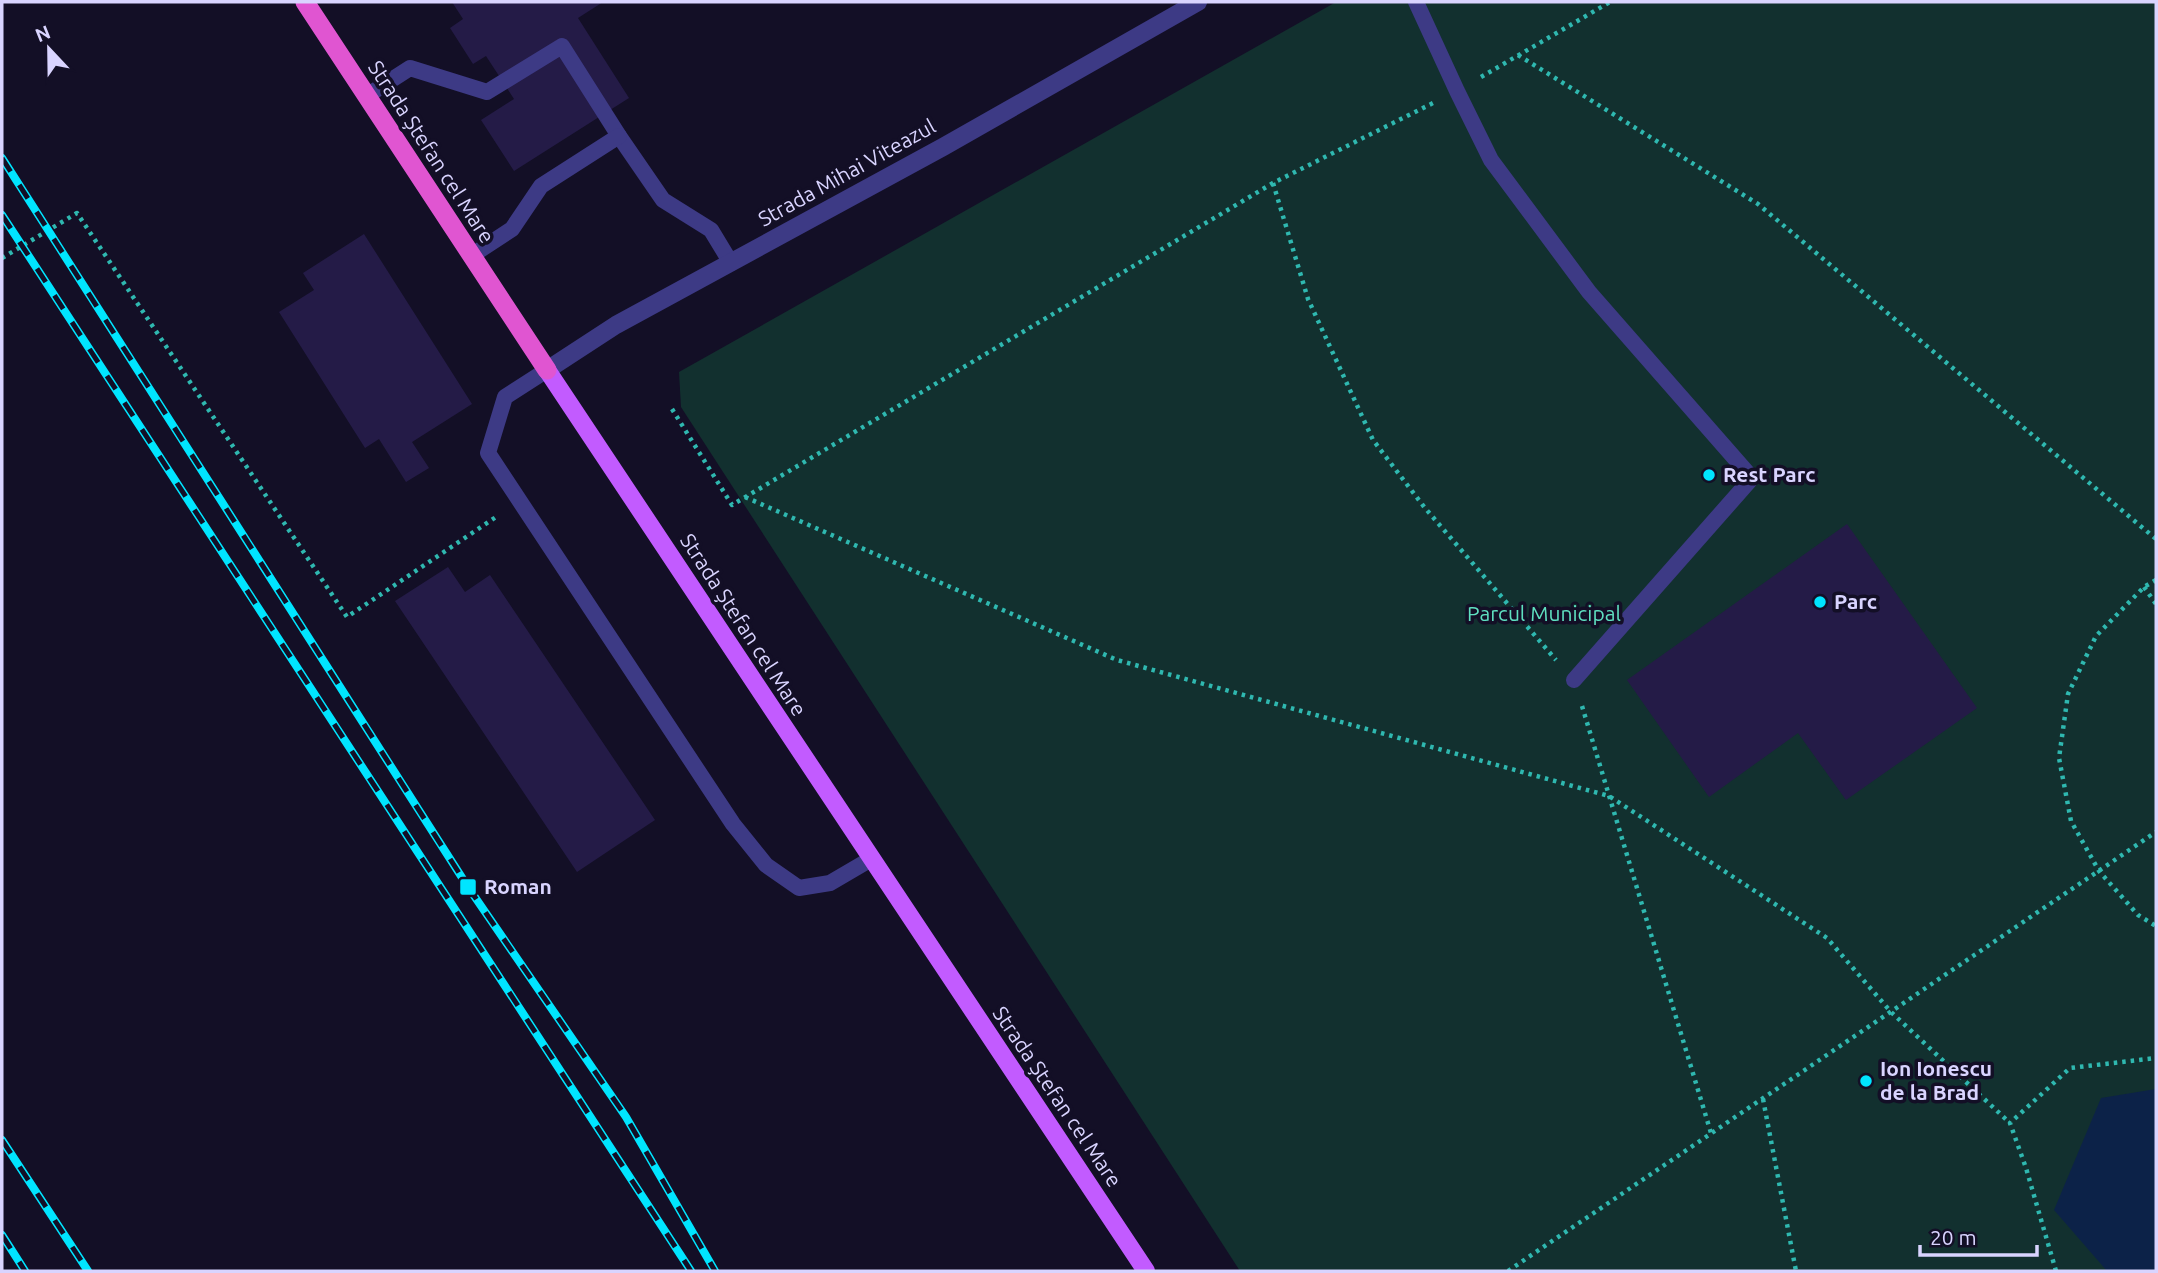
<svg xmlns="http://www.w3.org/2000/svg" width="2158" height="1273" font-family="Ubuntu,sans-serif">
<rect width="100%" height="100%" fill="#130f26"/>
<!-- green -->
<path fill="#12302f" d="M1336,2H2156V1271H1240L681,407L679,372Z"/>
<!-- water -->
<path fill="#0c2248" d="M2156,1089V1271H2107L2054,1210L2101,1098Z"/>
<!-- building -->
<g fill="#241b47">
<path d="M452,2H603L578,18L629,98L514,171L481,120L514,99L486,56L473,64L450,28L463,19Z"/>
<path d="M364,234L472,404L412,442L429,468L406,482L379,439L365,448L279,312L314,290L303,273Z"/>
<path d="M1847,524L1977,708L1846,800L1798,733L1709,797L1627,680Z"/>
<path d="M448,567L465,592L490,575L655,820L577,872L395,601Z"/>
</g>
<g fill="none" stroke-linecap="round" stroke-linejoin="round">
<!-- path -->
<g stroke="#2fb8b0" stroke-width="4.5" stroke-dasharray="3.5 5" stroke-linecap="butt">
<path d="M1518,55L1758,204L2156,539"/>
<path d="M1481,77L1610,2"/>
<path d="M1273,183L1308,299L1373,440L1425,508L1556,660"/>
<path d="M2,258L77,213L347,617L499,515"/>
<path d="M672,409L732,505L1273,183L1433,103"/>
<path d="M745,497L1117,660L1609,796L1827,938L1891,1012L2010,1123"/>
<path d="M2156,580L2144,587L2096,636L2068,694L2059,758L2071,821L2099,871L2138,915L2156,926"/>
<path d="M2144,587L2156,604"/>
<path d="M1582,706L1711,1133"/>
<path d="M1763,1099L1796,1271"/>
<path d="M1508,1271L2156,832"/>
<path d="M2056,1271L2026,1168L2010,1123L2070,1068L2156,1058"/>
</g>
<!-- service -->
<g stroke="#3d3a85" stroke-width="16">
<path d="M1416,2L1457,91L1491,160L1589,292L1752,478L1574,680"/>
<path d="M368,95L410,68L487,92L562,46L619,136L663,200L711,230L731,263"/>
<path d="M471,256L512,229L541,186L619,136"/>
<path d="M547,370L505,397L488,453L733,824L766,865L799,888L830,883L871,859"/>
</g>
<!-- tertiary -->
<path stroke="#3d3a85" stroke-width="18" d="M547,370L616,325L943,147L1198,2"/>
<!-- primary -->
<path stroke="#c25bff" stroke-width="18" d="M547,370L1146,1271"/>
<!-- trunk -->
<path stroke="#e055d1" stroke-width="19" d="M305,2L547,370"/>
<defs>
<g id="rail">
<path d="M2,158L468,887L626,1117L715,1271"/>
<path d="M2,215L691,1271"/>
<path d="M2,1140L88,1271"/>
<path d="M2,1235L25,1271"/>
</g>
</defs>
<!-- rail casing -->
<use href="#rail" stroke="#00e5ff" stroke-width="8"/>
<!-- rail -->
<use href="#rail" stroke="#130f26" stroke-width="5" stroke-dasharray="16" stroke-linecap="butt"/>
</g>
<!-- markers -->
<g fill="#00e5ff" stroke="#130f26" stroke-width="2.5">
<circle cx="1709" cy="475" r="7"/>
<circle cx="1820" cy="602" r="7"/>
<rect x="459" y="878" width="18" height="18" rx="3.5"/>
<circle cx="1866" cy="1081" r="7"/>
</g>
<g text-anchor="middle" stroke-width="7" stroke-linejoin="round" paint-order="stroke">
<!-- street labels -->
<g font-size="21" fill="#d9d4ff" stroke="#130f26">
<text transform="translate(431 152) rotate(57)" y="7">Strada Ștefan cel Mare</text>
<text transform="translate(847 173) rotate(-29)" y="7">Strada Mihai Viteazul</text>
<text transform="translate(743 625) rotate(57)" y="7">Strada Ștefan cel Mare</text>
<text transform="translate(1057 1097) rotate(56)" y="7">Strada Ștefan cel Mare</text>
</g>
<!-- poi labels -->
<g font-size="21" font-weight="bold" fill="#d9d4ff" stroke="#130f26" text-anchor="start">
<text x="1723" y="482">Rest Parc</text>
<text x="1834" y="609">Parc</text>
<text x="484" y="894">Roman</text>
<text x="1880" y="1076">Ion Ionescu<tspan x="1880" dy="24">de la Brad</tspan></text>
</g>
<!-- park labels -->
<g font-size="21" fill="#5fe0c0" stroke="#130f26">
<text x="1544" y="621">Parcul Municipal</text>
</g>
</g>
<!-- border -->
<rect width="2158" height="1273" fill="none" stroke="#d9d4ff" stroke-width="7"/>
<!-- north arrow -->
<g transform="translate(49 49) rotate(338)" stroke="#130f26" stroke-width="5" paint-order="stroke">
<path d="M0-5L12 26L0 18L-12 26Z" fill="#d9d4ff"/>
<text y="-10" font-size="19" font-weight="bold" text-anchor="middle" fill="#d9d4ff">N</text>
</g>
<!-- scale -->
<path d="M1920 1245v10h117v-10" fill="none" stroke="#d9d4ff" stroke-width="3.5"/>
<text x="1930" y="1245" font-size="21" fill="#d9d4ff" stroke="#130f26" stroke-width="5" paint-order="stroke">20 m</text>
</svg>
